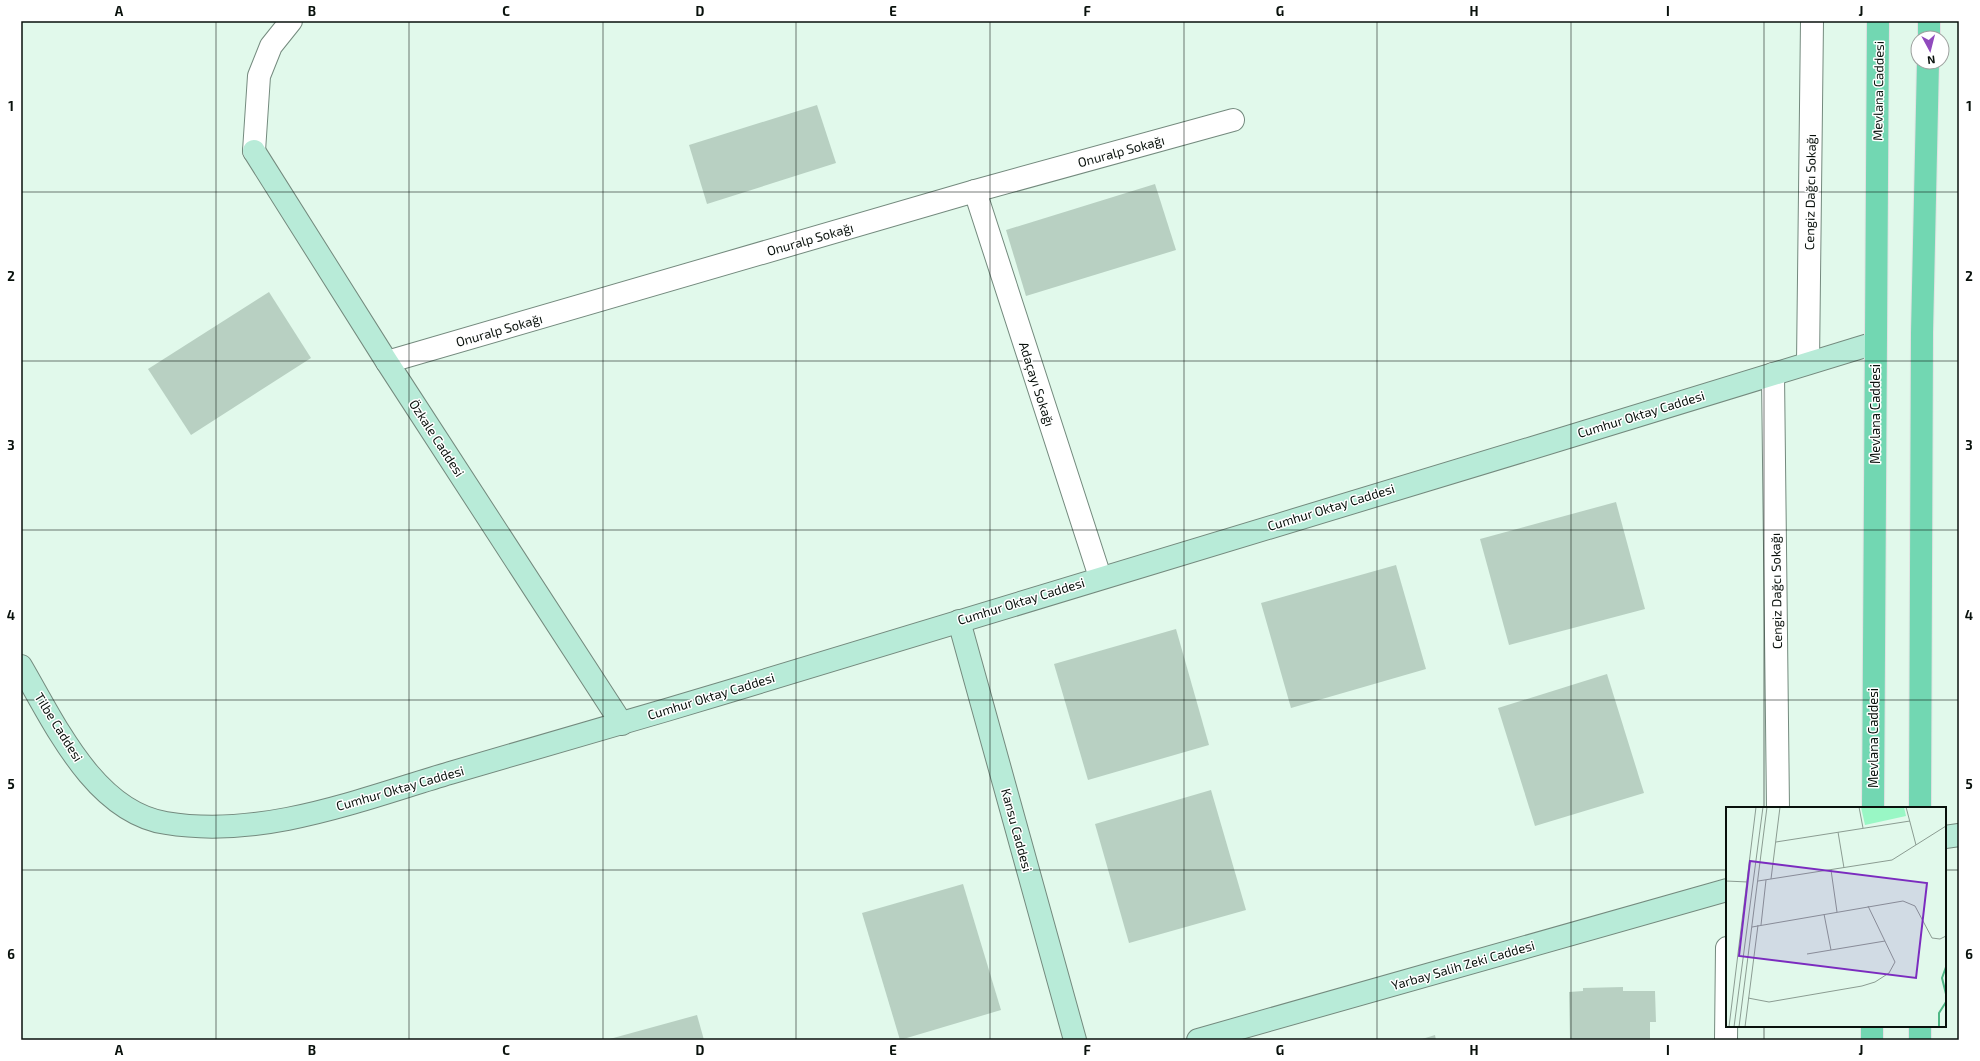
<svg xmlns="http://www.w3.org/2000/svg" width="1980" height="1061" font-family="'Exo 2',sans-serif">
<rect width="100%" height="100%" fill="#e1f9eb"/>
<!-- building -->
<g fill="#b8d0c2">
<path d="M817,105L836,163L707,204L689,145Z"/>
<path d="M1155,184L1176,250L1026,296L1006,230Z"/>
<path d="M269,292L311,358L191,435L148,369Z"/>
<path d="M1616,502L1645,609L1509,645L1480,539Z"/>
<path d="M1396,565L1426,669L1291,708L1261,603Z"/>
<path d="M1176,629L1209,745L1088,780L1054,664Z"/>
<path d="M1607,674L1644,793L1535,826L1498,708Z"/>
<path d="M1211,790L1246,910L1129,943L1095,824Z"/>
<path d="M963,884L1001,1010L900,1040L862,913Z"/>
<path d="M1623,987V991H1655L1656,1022H1650V1040H1570L1569,992L1583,991V988Z"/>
<path d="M697,1015L704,1040H606Z"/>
<path d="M1435,1035L1436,1040H1419Z"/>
</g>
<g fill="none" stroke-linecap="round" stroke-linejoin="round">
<defs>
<g id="street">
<path d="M254,151L259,76L271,46L291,21"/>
<path d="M975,191L1100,577"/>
<path d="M387,362L975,191L1233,120"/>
<path d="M1808,363L1812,21"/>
<path d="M1773,374L1778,808"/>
<path d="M1726,1040L1727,948"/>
</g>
<g id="secondary">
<path d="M254,151L387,362L622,724"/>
<path d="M959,621L1075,1040"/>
<path d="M21,666C54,722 94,812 166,823C262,839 359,800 450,773C544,746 637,719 730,691C1112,574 1494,461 1875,343"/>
<path d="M1945,837L1959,835"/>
<path d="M1198,1040L1727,890"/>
</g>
<g id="primary">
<path d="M1929,38V21"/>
<path d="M1873,808L1878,21"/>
<path d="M1920,808L1922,333L1928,62"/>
<path d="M1872,1040V1026"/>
<path d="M1920,1040V1026"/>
</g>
</defs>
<!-- street casing -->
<use href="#street" stroke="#748a7e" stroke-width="24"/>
<!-- secondary casing -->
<use href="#secondary" stroke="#748a7e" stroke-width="24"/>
<!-- primary casing -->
<use href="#primary" stroke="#e1e2e2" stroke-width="24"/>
<!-- street -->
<use href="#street" stroke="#fff" stroke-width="22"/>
<!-- secondary -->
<use href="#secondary" stroke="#b8ebd8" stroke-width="22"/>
<!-- primary -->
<use href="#primary" stroke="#72d7b2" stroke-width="22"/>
</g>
<!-- grid -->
<path fill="none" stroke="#09110c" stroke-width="1" stroke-opacity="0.55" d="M216,21V1040M409,21V1040M603,21V1040M796,21V1040M990,21V1040M1184,21V1040M1377,21V1040M1571,21V1040M1764,21V808M21,192H1959M21,361H1959M21,530H1959M21,700H1959M21,870H1727M1945,870H1959M1764,1026V1040"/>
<g text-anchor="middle" stroke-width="3" stroke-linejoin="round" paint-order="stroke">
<!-- street labels -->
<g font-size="13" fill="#09110c" stroke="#fff">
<text transform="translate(1878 91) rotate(-89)" y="5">Mevlana Caddesi</text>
<text transform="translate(1121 151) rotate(-15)" y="5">Onuralp Sokağı</text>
<text transform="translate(1810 192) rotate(-89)" y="5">Cengiz Dağcı Sokağı</text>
<text transform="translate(810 239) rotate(-16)" y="5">Onuralp Sokağı</text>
<text transform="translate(499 330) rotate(-16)" y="5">Onuralp Sokağı</text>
<text transform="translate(1037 384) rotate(72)" y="5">Adaçayı Sokağı</text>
<text transform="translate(1641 414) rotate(-17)" y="5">Cumhur Oktay Caddesi</text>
<text transform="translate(1875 414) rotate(-90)" y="5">Mevlana Caddesi</text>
<text transform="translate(437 438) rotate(57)" y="5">Özkale Caddesi</text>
<text transform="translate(1331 507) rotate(-17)" y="5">Cumhur Oktay Caddesi</text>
<text transform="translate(1776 591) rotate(-91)" y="5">Cengiz Dağcı Sokağı</text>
<text transform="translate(1021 601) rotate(-17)" y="5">Cumhur Oktay Caddesi</text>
<text transform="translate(711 696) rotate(-17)" y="5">Cumhur Oktay Caddesi</text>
<text transform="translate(59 727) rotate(58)" y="5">Tilbe Caddesi</text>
<text transform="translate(1873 738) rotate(-90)" y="5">Mevlana Caddesi</text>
<text transform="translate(400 788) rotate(-16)" y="5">Cumhur Oktay Caddesi</text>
<text transform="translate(1017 830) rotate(75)" y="5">Kansu Caddesi</text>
<text transform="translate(1463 965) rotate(-16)" y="5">Yarbay Salih Zeki Caddesi</text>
</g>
</g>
<!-- overview -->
<g transform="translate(1726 807)">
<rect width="220" height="220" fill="#e1f9eb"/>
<path d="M135,0H178L180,9L139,18Z" fill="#99f7c5"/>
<path fill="none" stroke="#4fb886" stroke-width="2" d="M220,160L216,171L220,187M213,220V206L220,195"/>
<path fill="none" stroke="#8b9c92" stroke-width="1" d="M133,0L137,21M180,0L190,38M112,25L118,61M50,35L184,14M105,63L111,105M45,72L54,0M0,74L22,75M32,74L166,53L220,19M98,107L105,143M35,118L40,73M26,120L177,94L189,99L206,131L214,132L220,129M81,147L159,134M22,191L43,195L136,179L149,175L163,166L169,155L142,99M3,220L30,0M8,220L37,0M13,220L41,0M19,220L32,118"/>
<path fill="#7b2cbf" fill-opacity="0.15" stroke="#7b2cbf" stroke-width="2" d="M24,54L201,76L190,171L13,149Z"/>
<rect width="220" height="220" fill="none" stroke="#09110c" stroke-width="2"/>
</g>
<!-- border -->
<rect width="1980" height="1061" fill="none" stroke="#ffffff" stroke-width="44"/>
<!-- north arrow -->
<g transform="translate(1930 50) rotate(173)"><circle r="19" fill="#ffffff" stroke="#9da09e"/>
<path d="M0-3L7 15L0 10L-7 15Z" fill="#904abd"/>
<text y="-6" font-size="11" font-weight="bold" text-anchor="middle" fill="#09110c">N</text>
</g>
<rect x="22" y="22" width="1936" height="1017" fill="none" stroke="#09110c" stroke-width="1.5"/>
<g font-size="13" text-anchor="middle" font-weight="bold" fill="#09110c">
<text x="119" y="16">A</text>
<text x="312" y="16">B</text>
<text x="506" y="16">C</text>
<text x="700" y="16">D</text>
<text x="893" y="16">E</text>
<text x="1087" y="16">F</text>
<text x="1280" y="16">G</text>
<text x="1474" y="16">H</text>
<text x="1668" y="16">I</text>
<text x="1861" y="16">J</text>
<text x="11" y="111">1</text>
<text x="1969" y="111">1</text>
<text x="11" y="281">2</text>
<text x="1969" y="281">2</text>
<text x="11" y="450">3</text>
<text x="1969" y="450">3</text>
<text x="11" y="620">4</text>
<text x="1969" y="620">4</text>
<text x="11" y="789">5</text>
<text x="1969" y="789">5</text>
<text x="11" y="959">6</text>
<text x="1969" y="959">6</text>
<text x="119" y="1055">A</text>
<text x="312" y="1055">B</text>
<text x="506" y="1055">C</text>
<text x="700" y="1055">D</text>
<text x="893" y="1055">E</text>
<text x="1087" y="1055">F</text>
<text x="1280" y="1055">G</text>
<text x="1474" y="1055">H</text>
<text x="1668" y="1055">I</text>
<text x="1861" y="1055">J</text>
</g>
</svg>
